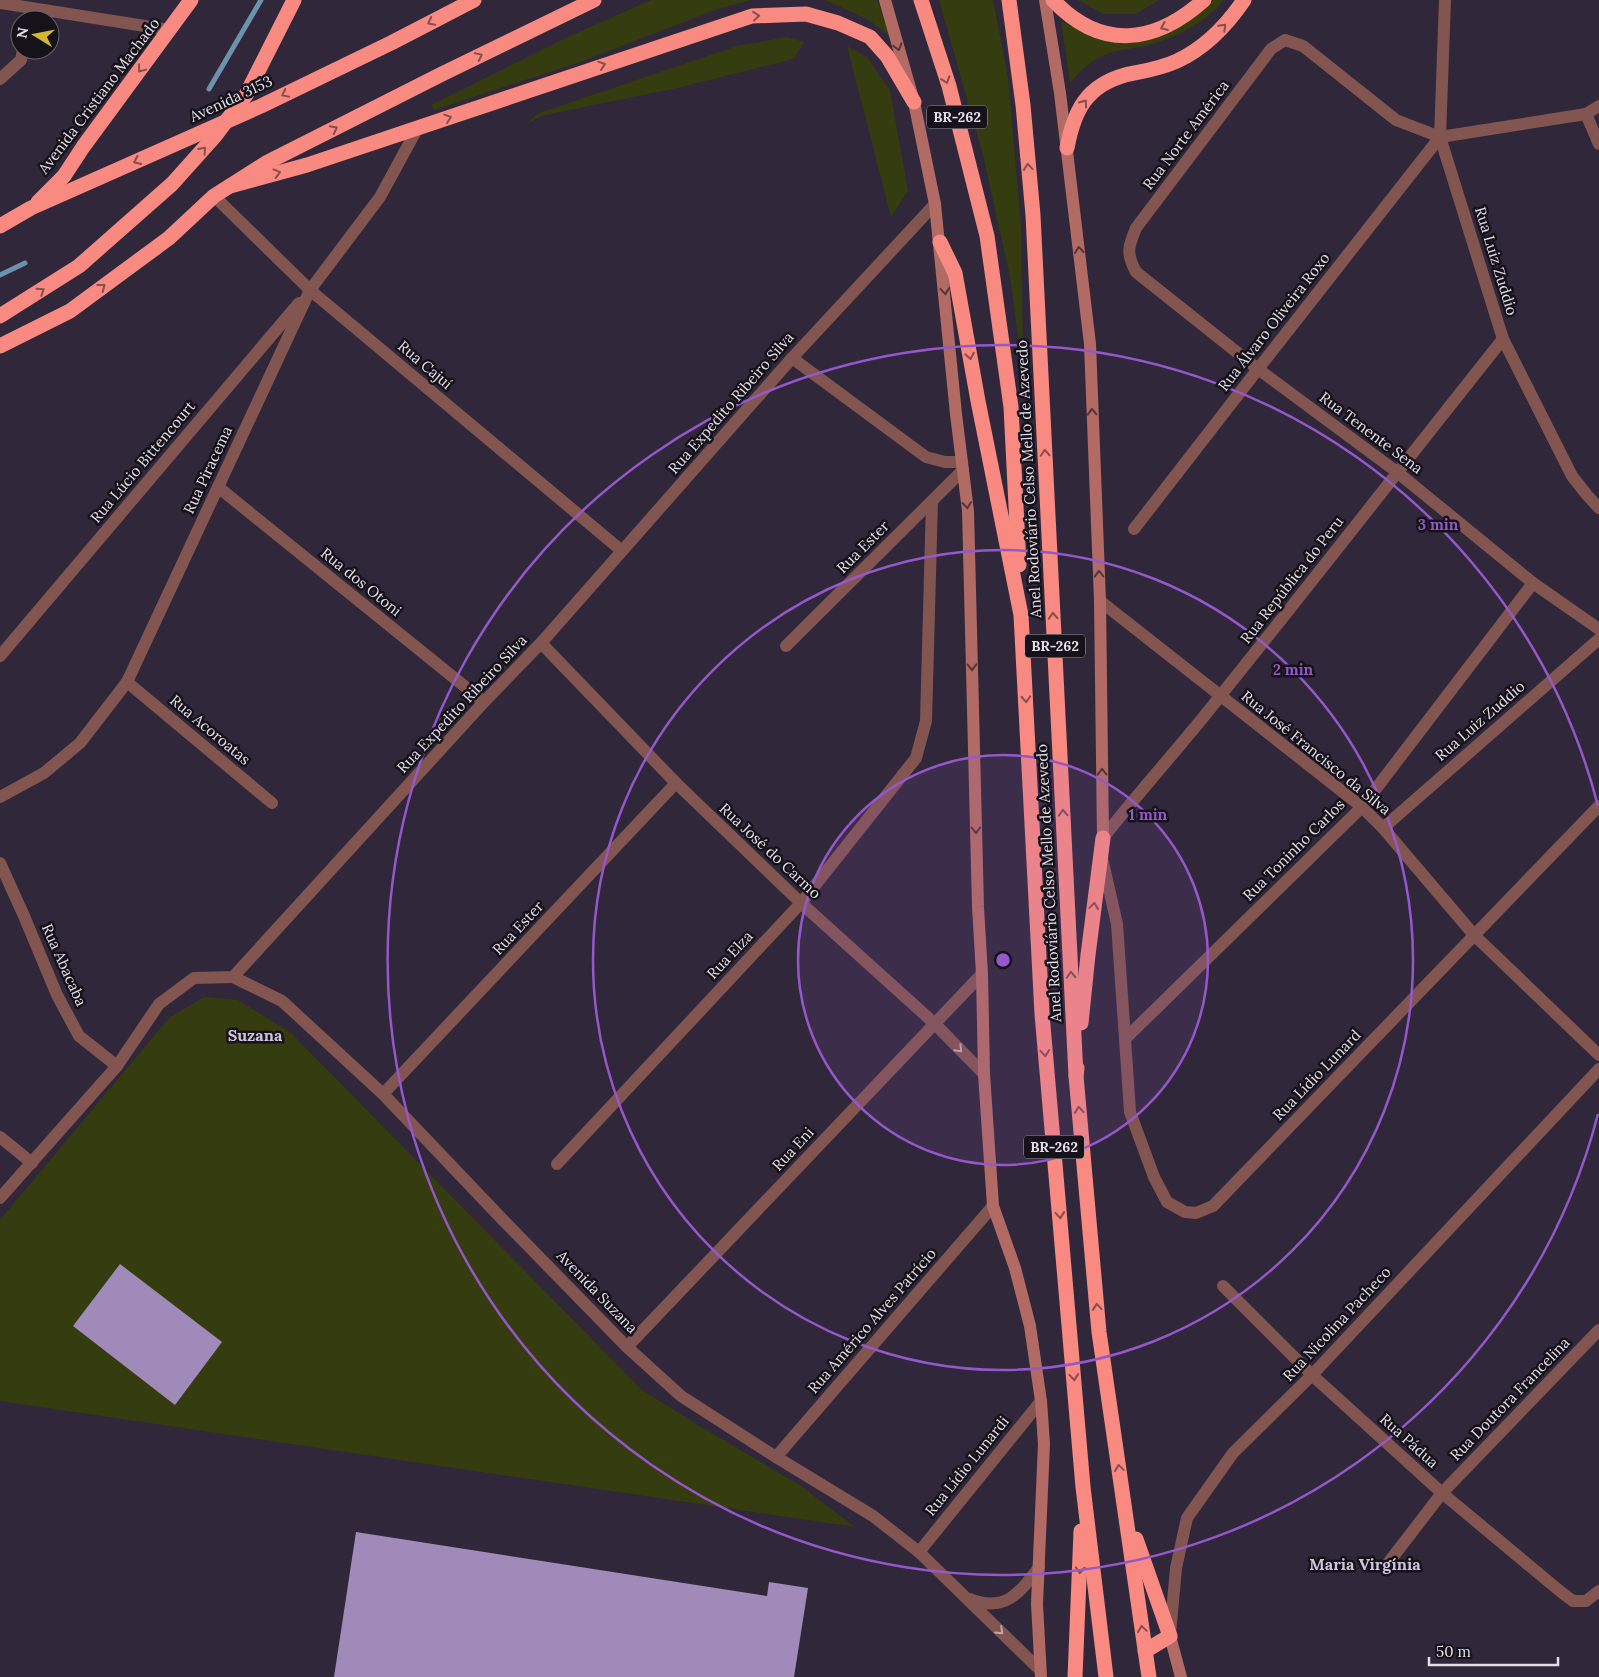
<svg xmlns="http://www.w3.org/2000/svg" width="1599" height="1677" font-family="Lora,serif">
<rect width="100%" height="100%" fill="#30273a"/>
<!-- green -->
<g fill="#353c0f">
<path d="M651,0H751L715,10L580,62L434,110L431,105L570,36Z"/>
<path d="M825,0H877L891,38L869,20Z"/>
<path d="M939,0H993L1008,77L1021,226L1023,372L1010,277L983,155Z"/>
<path d="M1078,0H1159L1136,14H1104Z"/>
<path d="M1212,0H1223C1209,22 1169,41 1144,46C1133,49 1121,49 1110,53C1093,58 1081,70 1070,83L1061,21C1074,27 1087,33 1101,38C1147,52 1180,30 1212,0Z"/>
<path d="M787,37L804,42L794,59L682,87L541,116L525,125L539,113L737,46Z"/>
<path d="M847,46L867,57L890,90L908,191L891,217Z"/>
<path d="M204,997L238,1000L291,1033L642,1390L693,1422L801,1486L855,1527L0,1401V1220L169,1018Z"/>
</g>
<g fill="none" stroke-linecap="round" stroke-linejoin="round">
<!-- stream -->
<g stroke="#6d92ab" stroke-width="5">
<path d="M209,89L261,0"/>
<path d="M0,275L25,263"/>
</g>
</g>
<!-- building -->
<g fill="#a08aba">
<path d="M120,1264L222,1342L175,1405L73,1326Z"/>
<path d="M356,1532L767,1596L769,1582L808,1588L794,1677H334Z"/>
</g>
<g fill="none" stroke-linecap="round" stroke-linejoin="round">
<!-- street -->
<g stroke="#825550" stroke-width="12">
<path d="M1445,0L1440,137L1503,339L1572,476L1587,495L1599,508"/>
<path d="M0,3L170,30"/>
<path d="M0,79L21,60L23,50"/>
<path d="M1586,114L1599,106"/>
<path d="M1599,144L1586,114L1440,137L1396,120L1303,46L1285,40L1271,49L1136,228C1128,247 1126,253 1136,272L1258,369L1397,472L1533,583L1599,629"/>
<path d="M214,196L310,290L622,551"/>
<path d="M792,358L926,457L945,462H962"/>
<path d="M218,487L484,702"/>
<path d="M1134,529L1258,369L1440,137"/>
<path d="M1533,583L1362,807L1125,1039L1130,1112L1154,1177L1167,1202L1185,1212L1196,1213L1213,1206L1599,806"/>
<path d="M1100,601L1362,807L1383,828L1474,935L1599,1055"/>
<path d="M541,643L676,783L801,903L934,1023L984,1074"/>
<path d="M786,646L963,470"/>
<path d="M0,656L299,303"/>
<path d="M127,682L272,803"/>
<path d="M0,797L44,773L80,743L127,682L310,290L380,197L417,129"/>
<path d="M1383,828L1599,639"/>
<path d="M1103,838C1141,789 1183,744 1221,695C1316,577 1409,457 1503,339"/>
<path d="M1102,858L1117,924L1125,1039"/>
<path d="M0,863L24,916L57,995L79,1036L117,1066"/>
<path d="M233,977L282,1001L383,1094L502,1219L627,1347L681,1396L776,1457L873,1516L919,1552L1040,1670"/>
<path d="M383,1094L676,783"/>
<path d="M0,1137L32,1163"/>
<path d="M557,1164L801,903L916,758L926,721L932,501"/>
<path d="M0,1198L117,1066L159,1004L194,978L233,977L484,702L541,643L792,358L935,204"/>
<path d="M1223,1286L1312,1375L1442,1493L1561,1592L1573,1601H1586L1599,1591"/>
<path d="M627,1347L982,974"/>
<path d="M776,1457L993,1206"/>
<path d="M919,1552L1041,1401"/>
<path d="M1389,1562L1442,1493L1599,1330"/>
<path d="M970,1599C1005,1613 1020,1593 1039,1567"/>
<path d="M1170,1634L1176,1568L1187,1518L1233,1453L1312,1375L1599,1069"/>
</g>
<!-- secondary -->
<g stroke="#b26b64" stroke-width="12">
<path d="M885,0L914,102L935,204L956,414L968,511L978,907L982,974L984,1074L993,1206L1015,1268L1030,1326L1041,1401L1044,1444L1037,1604L1041,1677"/>
<path d="M1045,0L1060,93L1090,344L1100,601L1103,838"/>
<path d="M1170,1636L1181,1677"/>
</g>
<!-- highway -->
<g stroke="#f88a81" stroke-width="15">
<path d="M921,0L949,86L987,236L1011,407L1019,565"/>
<path d="M1009,0L1023,105L1033,215L1076,1076"/>
<path d="M1053,0C1101,51 1155,44 1204,0"/>
<path d="M1067,148C1074,111 1086,86 1125,75C1143,71 1160,69 1177,61C1205,48 1227,25 1244,0"/>
<path d="M230,186L307,165L752,16L806,14L838,23L870,37L887,56L914,102"/>
<path d="M38,202L64,176L83,147L191,0"/>
<path d="M0,226L31,208L261,106L391,43L474,0"/>
<path d="M940,242L955,273L978,401L1021,615L1042,1014L1083,1487L1106,1677"/>
<path d="M0,346L70,311L169,238L214,196L266,163L442,74L594,0"/>
<path d="M1081,1023L1088,955L1103,838"/>
<path d="M1077,1068L1076,1076L1099,1332L1149,1677"/>
<path d="M1136,1539L1170,1636L1145,1651"/>
<path d="M1075,1677L1081,1531"/>
</g>
<!-- highway-bridge -->
<path stroke="#f88a81" stroke-width="15" d="M0,316L79,266L172,184L215,136L246,95L294,0"/>
</g>
<!-- one-way arrows -->
<defs><path id="oneway-chevron" d="M-2-3.5L2.5 0L-2 3.5" fill="none" stroke-width="1.6" stroke-linecap="round" stroke-linejoin="round" transform="scale(1.25)"/></defs>
<g stroke="#874e4e">
<use href="#oneway-chevron" transform="translate(756 16) rotate(-6)"/>
<use href="#oneway-chevron" transform="translate(431 22) rotate(153)"/>
<use href="#oneway-chevron" transform="translate(1164 27) rotate(157)"/>
<use href="#oneway-chevron" transform="translate(1223 27) rotate(-45)"/>
<use href="#oneway-chevron" transform="translate(479 56) rotate(-26)"/>
<use href="#oneway-chevron" transform="translate(602 65) rotate(-19)"/>
<use href="#oneway-chevron" transform="translate(141 69) rotate(127)"/>
<use href="#oneway-chevron" transform="translate(946 80) rotate(72)"/>
<use href="#oneway-chevron" transform="translate(285 94) rotate(154)"/>
<use href="#oneway-chevron" transform="translate(1084 103) rotate(-54)"/>
<use href="#oneway-chevron" transform="translate(448 118) rotate(-19)"/>
<use href="#oneway-chevron" transform="translate(334 129) rotate(-27)"/>
<use href="#oneway-chevron" transform="translate(203 150) rotate(-48)"/>
<use href="#oneway-chevron" transform="translate(137 161) rotate(156)"/>
<use href="#oneway-chevron" transform="translate(1028 167) rotate(-95)"/>
<use href="#oneway-chevron" transform="translate(277 173) rotate(-15)"/>
<use href="#oneway-chevron" transform="translate(102 287) rotate(-37)"/>
<use href="#oneway-chevron" transform="translate(41 291) rotate(-33)"/>
<use href="#oneway-chevron" transform="translate(970 356) rotate(80)"/>
<use href="#oneway-chevron" transform="translate(1045 453) rotate(-93)"/>
<use href="#oneway-chevron" transform="translate(1053 616) rotate(-93)"/>
<use href="#oneway-chevron" transform="translate(1026 699) rotate(87)"/>
<use href="#oneway-chevron" transform="translate(1063 813) rotate(-93)"/>
<use href="#oneway-chevron" transform="translate(1094 906) rotate(-82)"/>
<use href="#oneway-chevron" transform="translate(1071 975) rotate(-93)"/>
<use href="#oneway-chevron" transform="translate(1045 1053) rotate(85)"/>
<use href="#oneway-chevron" transform="translate(1079 1110) rotate(-95)"/>
<use href="#oneway-chevron" transform="translate(1060 1215) rotate(85)"/>
<use href="#oneway-chevron" transform="translate(1097 1307) rotate(-95)"/>
<use href="#oneway-chevron" transform="translate(1074 1377) rotate(85)"/>
<use href="#oneway-chevron" transform="translate(1119 1468) rotate(-98)"/>
<use href="#oneway-chevron" transform="translate(1080 1570) rotate(93)"/>
<use href="#oneway-chevron" transform="translate(1142 1629) rotate(-98)"/>
</g>
<g stroke="#543638">
<use href="#oneway-chevron" transform="translate(898 47) rotate(74)"/>
<use href="#oneway-chevron" transform="translate(1079 250) rotate(-97)"/>
<use href="#oneway-chevron" transform="translate(945 291) rotate(85)"/>
<use href="#oneway-chevron" transform="translate(1092 412) rotate(-92)"/>
<use href="#oneway-chevron" transform="translate(967 505) rotate(84)"/>
<use href="#oneway-chevron" transform="translate(1099 574) rotate(-92)"/>
<use href="#oneway-chevron" transform="translate(972 667) rotate(89)"/>
<use href="#oneway-chevron" transform="translate(1102 772) rotate(-91)"/>
<use href="#oneway-chevron" transform="translate(976 830) rotate(89)"/>
</g>
<g stroke="#bda7ad">
<use href="#oneway-chevron" transform="translate(959 1049) rotate(46)"/>
<use href="#oneway-chevron" transform="translate(1000 1631) rotate(44)"/>
</g>
<!-- distance rings -->
<circle cx="1003" cy="960" r="205" fill="#9558ca" fill-opacity=".12"/>
<g fill="none" stroke="#9558ca" stroke-width="2.5">
<circle cx="1003" cy="960" r="205"/>
<circle cx="1003" cy="960" r="410"/>
<path d="M1598 1114A615 615 0 1 1 1598 806"/>
</g>
<g text-anchor="middle" stroke-width="5" stroke-linejoin="round" paint-order="stroke">
<!-- shield labels -->
<g fill="#16121a" stroke="#a6a1ac" stroke-width="1">
<rect x="927" y="105.5" width="60" height="23" rx="4"/>
<rect x="1025" y="634.5" width="60" height="23" rx="4"/>
<rect x="1024" y="1135.5" width="60" height="23" rx="4"/>
</g>
<g font-size="14" font-weight="bold" fill="#e4deeb">
<text x="957" y="122">BR-262</text>
<text x="1055" y="651">BR-262</text>
<text x="1054" y="1152">BR-262</text>
</g>
<!-- street labels -->
<g font-size="15" fill="#e4deeb" stroke="#16121a">
<text transform="translate(99 96) rotate(-53)" y="5">Avenida Cristiano Machado</text>
<text transform="translate(231 99) rotate(-25)" y="5">Avenida 3153</text>
<text transform="translate(1186 135) rotate(-53)" y="5">Rua Norte América</text>
<text transform="translate(1496 261) rotate(73)" y="5">Rua Luiz Zuddio</text>
<text transform="translate(1274 322) rotate(-52)" y="5">Rua Álvaro Oliveira Roxo</text>
<text transform="translate(425 365) rotate(40)" y="5">Rua Cajuí</text>
<text transform="translate(731 403) rotate(-49)" y="5">Rua Expedito Ribeiro Silva</text>
<text transform="translate(1371 433) rotate(37)" y="5">Rua Tenente Sena</text>
<text transform="translate(143 462) rotate(-50)" y="5">Rua Lúcio Bittencourt</text>
<text transform="translate(208 470) rotate(-65)" y="5">Rua Piracema</text>
<text transform="translate(1029 479) rotate(-93)" y="5">Anel Rodoviário Celso Mello de Azevedo</text>
<text transform="translate(863 547) rotate(-45)" y="5">Rua Ester</text>
<text transform="translate(1292 580) rotate(-52)" y="5">Rua República do Peru</text>
<text transform="translate(361 582) rotate(39)" y="5">Rua dos Otoni</text>
<text transform="translate(462 704) rotate(-47)" y="5">Rua Expedito Ribeiro Silva</text>
<text transform="translate(1480 721) rotate(-41)" y="5">Rua Luiz Zuddio</text>
<text transform="translate(210 730) rotate(40)" y="5">Rua Acoroatas</text>
<text transform="translate(1316 753) rotate(39)" y="5">Rua José Francisco da Silva</text>
<text transform="translate(1294 850) rotate(-45)" y="5">Rua Toninho Carlos</text>
<text transform="translate(770 851) rotate(43)" y="5">Rua José do Carmo</text>
<text transform="translate(1049 883) rotate(-93)" y="5">Anel Rodoviário Celso Mello de Azevedo</text>
<text transform="translate(518 928) rotate(-47)" y="5">Rua Ester</text>
<text transform="translate(730 955) rotate(-47)" y="5">Rua Elza</text>
<text transform="translate(64 965) rotate(66)" y="5">Rua Abacaba</text>
<text transform="translate(1317 1075) rotate(-46)" y="5">Rua Lídio Lunard</text>
<text transform="translate(793 1149) rotate(-47)" y="5">Rua Eni</text>
<text transform="translate(597 1292) rotate(46)" y="5">Avenida Suzana</text>
<text transform="translate(872 1321) rotate(-49)" y="5">Rua Américo Alves Patrício</text>
<text transform="translate(1337 1324) rotate(-47)" y="5">Rua Nicolina Pacheco</text>
<text transform="translate(1510 1399) rotate(-46)" y="5">Rua Doutora Francelina</text>
<text transform="translate(1409 1441) rotate(42)" y="5">Rua Pádua</text>
<text transform="translate(967 1466) rotate(-51)" y="5">Rua Lídio Lunardi</text>
</g>
<!-- neighbourhood labels -->
<g font-size="16" font-weight="bold" fill="#d0c5de" stroke="#16121a">
<text x="255" y="1041">Suzana</text>
<text x="1365" y="1570">Maria Virgínia</text>
</g>
</g>
<circle cx="1003" cy="960" r="8" fill="#9558ca" stroke="#16121a" stroke-width="2.5"/>
<g font-size="15" text-anchor="middle" font-weight="bold" fill="#9558ca" stroke="#16121a" stroke-width="5" stroke-linejoin="round" paint-order="stroke">
<text x="1438" y="530">3 min</text>
<text x="1293" y="675">2 min</text>
<text x="1148" y="820">1 min</text>
</g>
<!-- north arrow -->
<g transform="translate(35 35) rotate(280)"><circle r="24" fill="#16121a" stroke="#68646e"/>
<path d="M0-4L9 19L0 12L-9 19Z" fill="#d3b635"/>
<text y="-8" font-size="14" font-weight="bold" text-anchor="middle" fill="#e4deeb">N</text>
</g>
<!-- scale -->
<path d="M1429 1657v8h129v-8" fill="none" stroke="#e4deeb" stroke-width="2.5"/>
<text x="1436" y="1657" font-size="15" fill="#e4deeb" stroke="#16121a" stroke-width="4" paint-order="stroke">50 m</text>
</svg>
